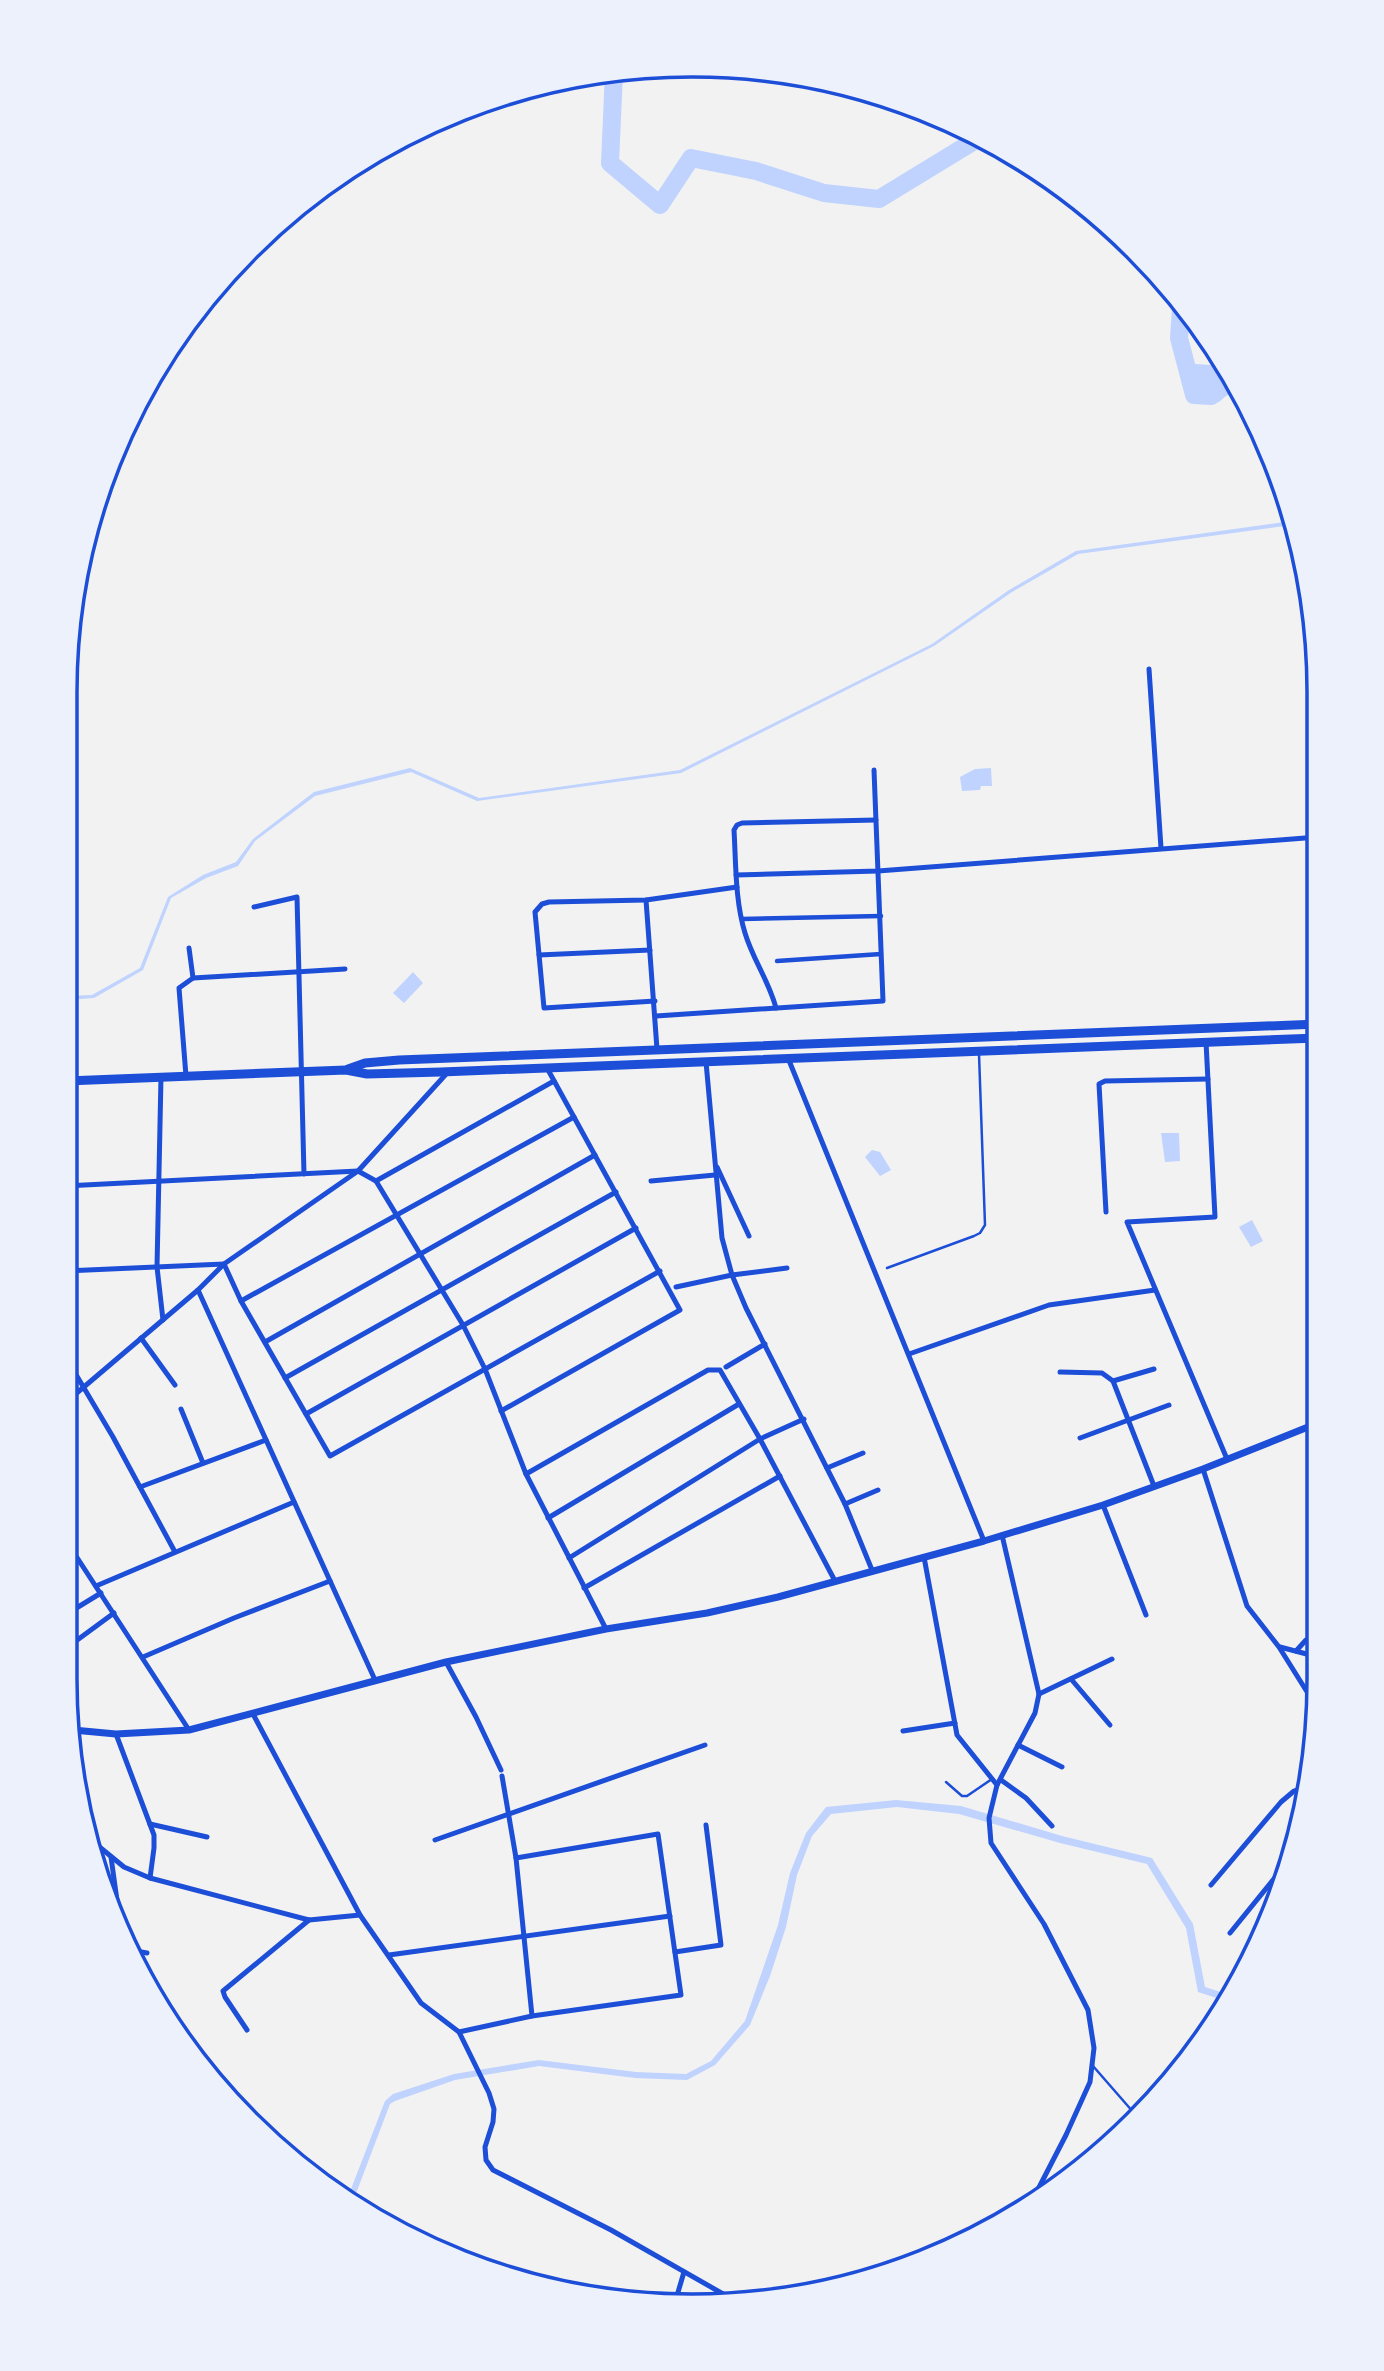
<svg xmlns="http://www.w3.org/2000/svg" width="1384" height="2371" font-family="'Public Sans',sans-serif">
<rect width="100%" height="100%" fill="#f2f2f2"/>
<!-- water -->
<g fill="#bfd3fe">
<path d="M1196,364L1226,366L1239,388L1223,398L1197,400L1183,371Z"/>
<path d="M1292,521L1293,525L1078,554L1012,592L934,646L681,773L477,801L411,772L315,796L255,841L238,866L206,878L171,898L143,970L94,998L66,1000V996L92,995L140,968L168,897L203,875L236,862L253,839L314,792L410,768L479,798L680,770L932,644L1009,590L1076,551Z"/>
<path d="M991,768L992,786H981L980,790L962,791L960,777L975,769Z"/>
<path d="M413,972L423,983L404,1003L393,993Z"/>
<path d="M1161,1133H1179L1180,1161L1165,1162Z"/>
<path d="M872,1150L880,1152L891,1170L880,1176L865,1157Z"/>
<path d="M1252,1220L1263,1241L1251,1247L1239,1227Z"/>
<path d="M896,1800L961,1806L1062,1836L1152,1858L1193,1924L1205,1987L1230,1995L1226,2001L1198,1992L1186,1928L1147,1864L1060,1843L959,1814L897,1807L831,1814L812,1836L797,1875L786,1927L770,1976L750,2025L715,2065L687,2080L635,2078L539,2066L455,2080L395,2101L390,2104L352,2204L346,2202L385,2101L393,2094L454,2074L539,2060L636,2072L686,2074L711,2061L745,2021L778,1925L790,1873L806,1833L826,1807Z"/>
</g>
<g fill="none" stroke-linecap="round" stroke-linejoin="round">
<!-- river -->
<g stroke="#bfd3fe" stroke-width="18">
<path d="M614,72L610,163L660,205L691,158L756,171L824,193L879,199L979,138"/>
<path d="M1181,308L1179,338L1194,395L1211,396L1216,393"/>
</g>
<!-- service -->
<g stroke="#1d4ed8" stroke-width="2.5">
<path d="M887,1268L974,1236L980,1233L985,1225L979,1054"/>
<path d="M946,1782L962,1796H967L992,1779"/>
<path d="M1093,2066L1134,2113"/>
</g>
<!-- pedestrian -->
<g stroke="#1d4ed8" stroke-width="4.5">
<path d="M742,919L881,916"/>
<path d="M777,961L881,954"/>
</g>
<!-- minor -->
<g stroke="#1d4ed8" stroke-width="5">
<path d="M1149,669L1161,848"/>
<path d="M736,875L878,871L1318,837"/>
<path d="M646,900L657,1049"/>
<path d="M254,907L297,897L304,1174"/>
<path d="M539,955L650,950"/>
<path d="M193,978L345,969"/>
<path d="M655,1001L544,1008L535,912L542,904L549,902L646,900L737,887"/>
<path d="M776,1008C769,981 753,960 745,933C735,900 736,864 734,830L737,825L742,823L876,820"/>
<path d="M656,1016L883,1001L874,770"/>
<path d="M1206,1042L1215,1217L1127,1222L1227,1459"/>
<path d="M788,1058L984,1541"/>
<path d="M706,1062L722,1238L732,1275L746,1308L845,1504L872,1570"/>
<path d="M186,1076L179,988L193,978L189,948"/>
<path d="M161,1077L157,1267L163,1320"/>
<path d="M717,1167L749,1236"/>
<path d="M376,1181L554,1081"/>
<path d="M651,1181L715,1175"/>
<path d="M65,1186L358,1171L376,1181L463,1325L485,1369L526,1474L606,1629"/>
<path d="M1106,1212L1099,1084L1105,1081L1208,1079"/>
<path d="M65,1271L224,1264L241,1301L330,1456L660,1271"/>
<path d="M676,1287L732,1275L787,1268"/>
<path d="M198,1290L375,1680"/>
<path d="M241,1301L574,1117"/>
<path d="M141,1338L175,1385"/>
<path d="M265,1342L595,1155"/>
<path d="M909,1354L1049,1305L1155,1290"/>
<path d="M65,1356L113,1437L175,1552"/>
<path d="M726,1367L765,1344"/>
<path d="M1060,1372L1102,1373L1113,1381L1154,1369"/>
<path d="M285,1378L616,1192"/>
<path d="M1113,1381L1154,1486"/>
<path d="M65,1403L198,1290L224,1264L358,1171L448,1072"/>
<path d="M181,1409L203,1463"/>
<path d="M501,1411L680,1310L547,1068"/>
<path d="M306,1414L636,1228"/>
<path d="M1080,1438L1169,1405"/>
<path d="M827,1468L863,1453"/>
<path d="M1203,1469L1247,1606L1279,1647L1309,1695L1310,1761"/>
<path d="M526,1474L708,1370H720L760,1439L835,1581"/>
<path d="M140,1487L266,1440"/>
<path d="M845,1504L878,1490"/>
<path d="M1103,1505L1146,1615"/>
<path d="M548,1518L739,1404"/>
<path d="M1002,1535L1039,1694L1035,1713L997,1785L989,1818L991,1843L1044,1924L1088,2010L1094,2048L1090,2082L1066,2135L1032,2201"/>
<path d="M65,1539L189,1730"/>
<path d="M924,1557L957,1735L997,1785"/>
<path d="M569,1558L760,1439L804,1419"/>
<path d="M96,1586L294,1502"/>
<path d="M584,1588L780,1476"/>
<path d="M65,1615L101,1593"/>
<path d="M1280,1647L1318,1657"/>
<path d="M65,1649L114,1613"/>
<path d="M1296,1651L1306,1640L1318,1632"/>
<path d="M143,1657L234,1618L330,1581"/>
<path d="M446,1662L476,1717L501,1770"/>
<path d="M1071,1679L1110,1725"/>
<path d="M1039,1694L1112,1659"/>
<path d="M253,1714L360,1915L421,2003L459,2032L489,2093L494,2109L493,2122L485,2147L486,2160L493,2170L611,2230L739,2303"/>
<path d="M903,1731L955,1723"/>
<path d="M116,1734L154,1835V1848L150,1878"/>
<path d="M1018,1745L1062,1767"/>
<path d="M502,1776L516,1858L532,2016"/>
<path d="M1001,1780L1026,1798L1052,1826"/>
<path d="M150,1824L207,1837"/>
<path d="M91,1840L124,1867L150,1878L309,1920L360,1915"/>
<path d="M435,1840L705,1745"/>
<path d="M111,1857L120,1922"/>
<path d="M1211,1885L1281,1802L1294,1791L1305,1787"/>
<path d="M1230,1933L1290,1859"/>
<path d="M136,1951L147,1953"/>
<path d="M675,1952L721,1945L706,1825"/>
<path d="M389,1955L670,1916"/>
<path d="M247,2030L225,1997L223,1991L309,1920"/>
<path d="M459,2032L532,2016L681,1995L658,1834L516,1858"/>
<path d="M676,2299L684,2272"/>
</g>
<!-- tertiary -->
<path stroke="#1d4ed8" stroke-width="7" d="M73,1730L116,1734L189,1730L446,1662L606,1629L707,1613L778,1597L984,1541L1103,1505L1203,1469L1318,1423"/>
<!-- primary -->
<g stroke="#1d4ed8" stroke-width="9">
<path d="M348,1069L365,1063L399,1060L1318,1024"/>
<path d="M66,1081L346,1070L367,1074L441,1072L1318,1038"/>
</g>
</g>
<!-- crop -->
<path d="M0 0H1384V2371H0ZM692 77H692A615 615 0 0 1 1307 692V1679A615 615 0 0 1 692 2294H692A615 615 0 0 1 77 1679V692A615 615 0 0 1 692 77Z" fill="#edf1fc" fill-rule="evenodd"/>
<path fill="none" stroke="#1d4ed8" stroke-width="3.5" d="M692 77H692A615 615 0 0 1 1307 692V1679A615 615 0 0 1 692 2294H692A615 615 0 0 1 77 1679V692A615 615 0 0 1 692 77Z"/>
</svg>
